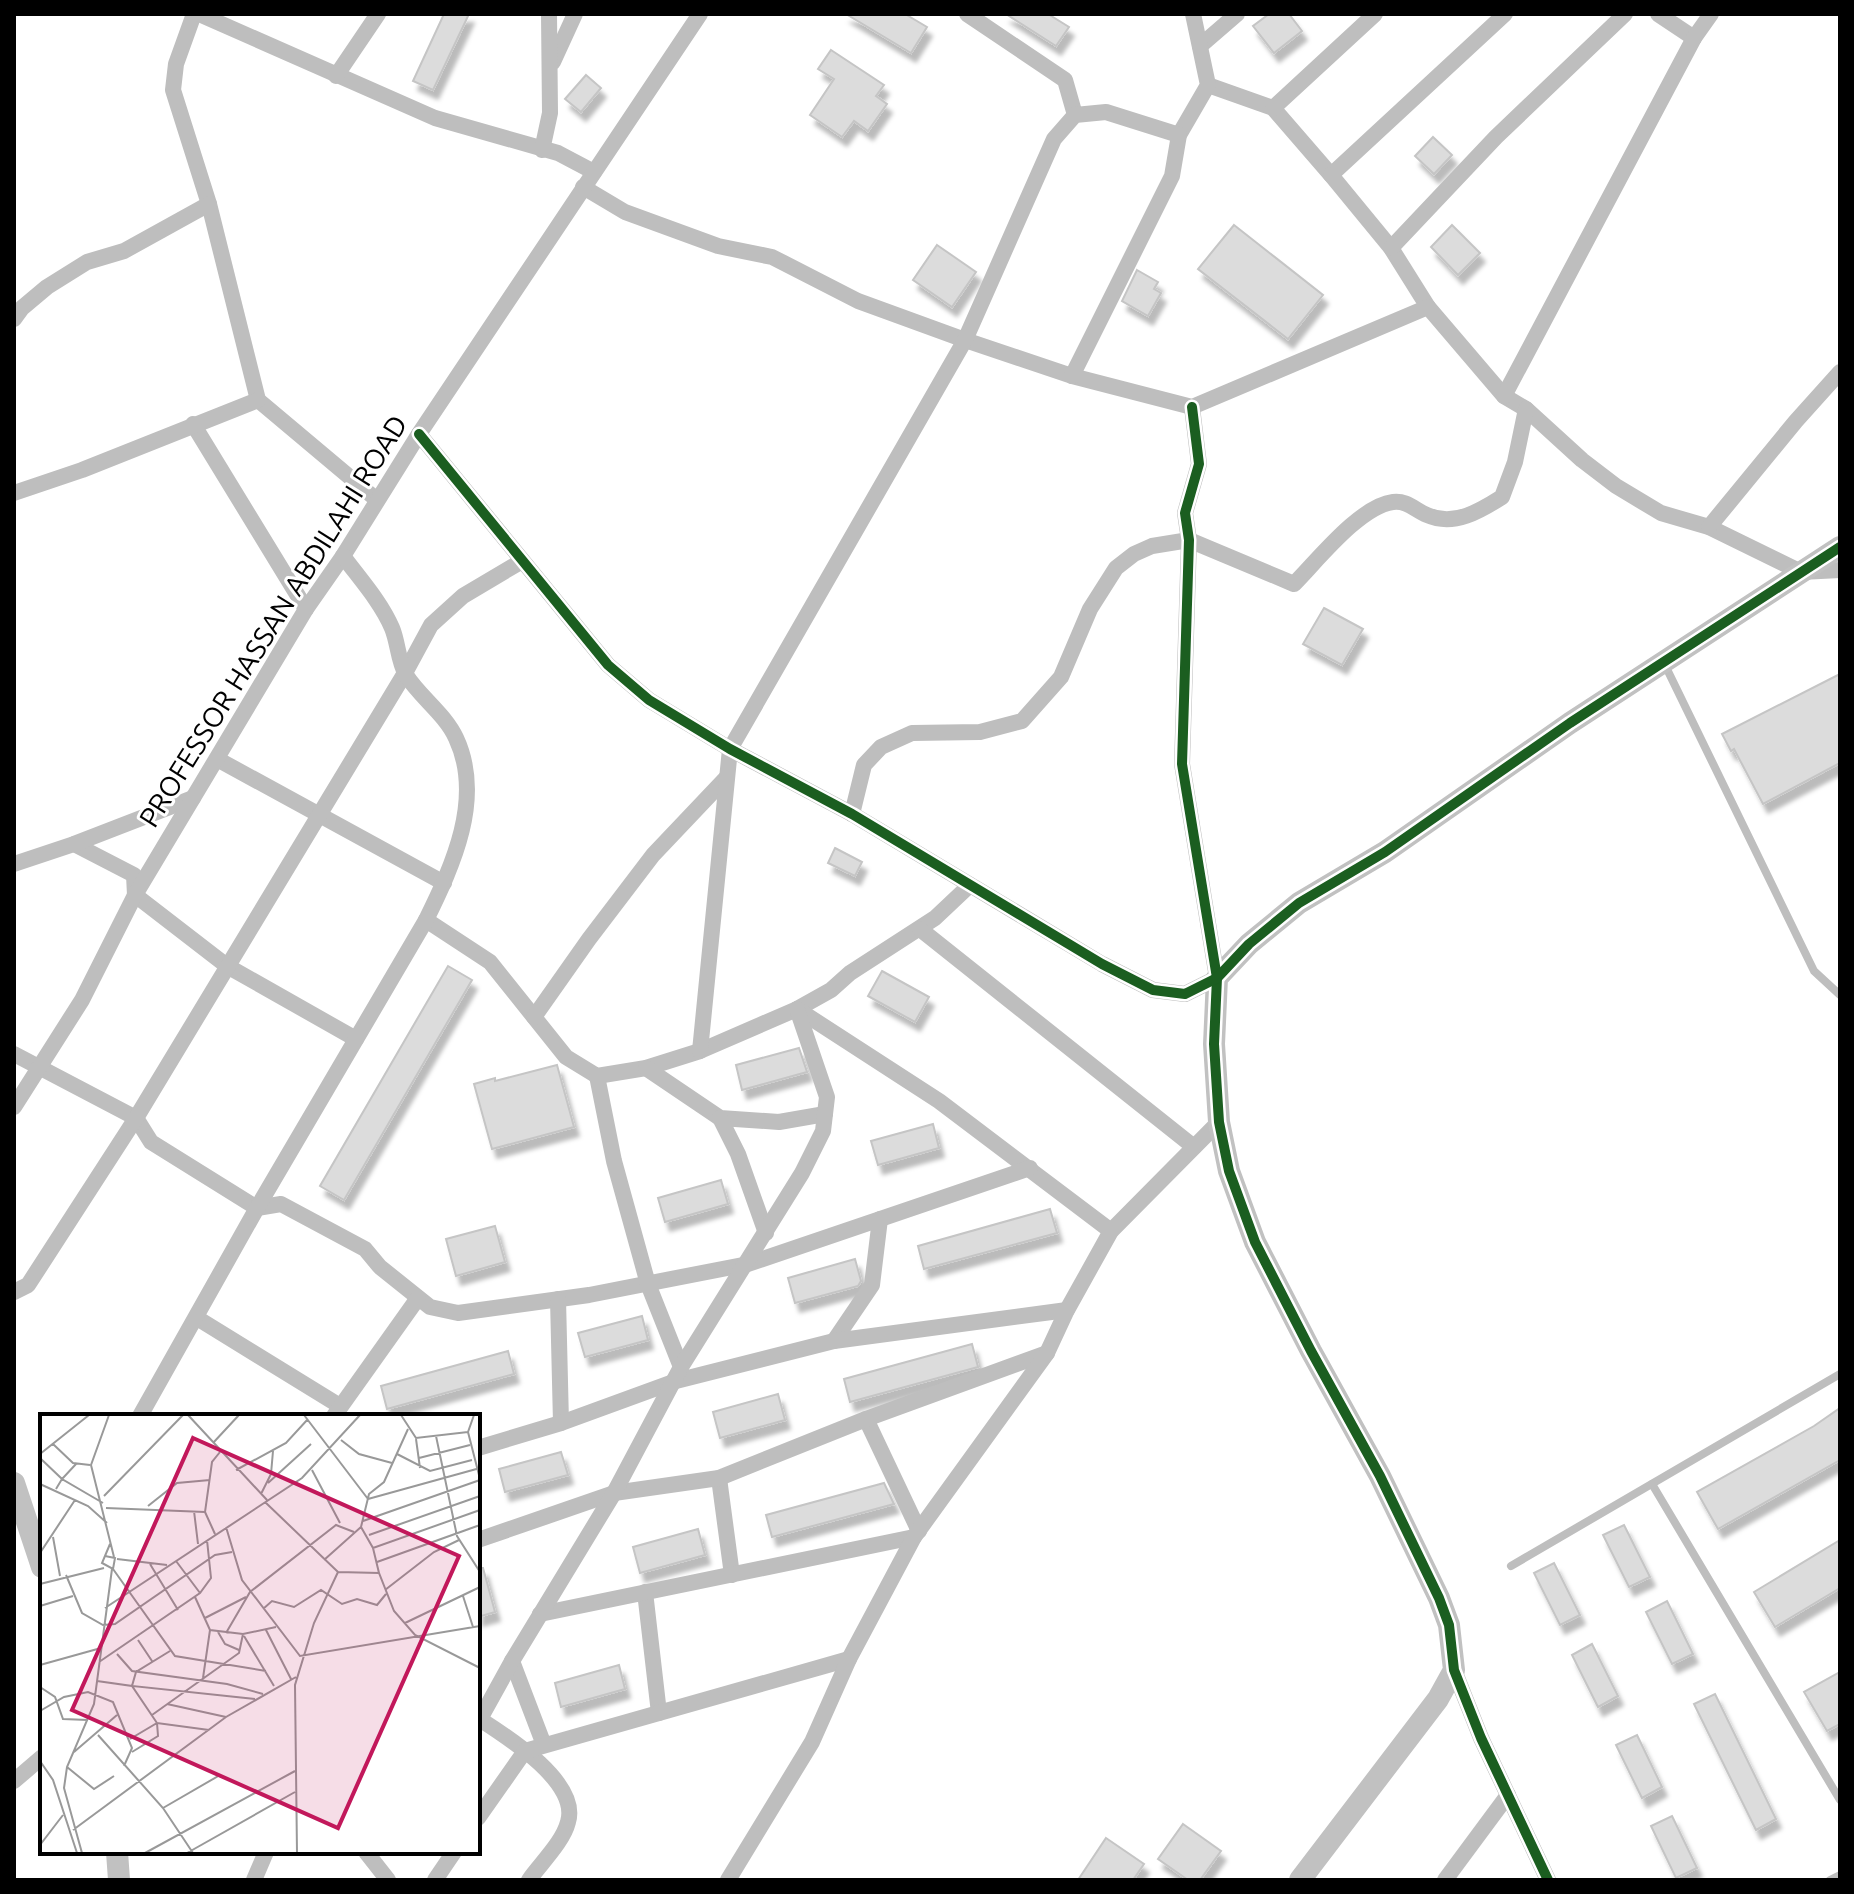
<svg xmlns="http://www.w3.org/2000/svg" width="1854" height="1894" font-family="Ubuntu,sans-serif">
<defs>
<filter id="shadow"><feDropShadow dx="5" dy="9" stdDeviation="2" flood-color="#0004"/></filter>
</defs>
<rect width="100%" height="100%" fill="#fff"/>
<!-- building -->
<g fill="#dcdcdc" stroke="#c5c5c5" stroke-width="2" filter="url(#shadow)">
<path d="M444,14H469L433,90L413,81Z"/>
<path d="M846,14H905L927,27L911,53Z"/>
<path d="M1006,14H1048L1069,27L1056,46Z"/>
<path d="M1269,14H1289L1302,31L1274,53L1253,26Z"/>
<path d="M831,50L884,85L876,96L887,104L868,131L854,121L842,137L810,115L834,79L818,69Z"/>
<path d="M586,75L601,88L581,112L565,99Z"/>
<path d="M1433,137L1452,155L1434,174L1415,156Z"/>
<path d="M1234,225L1323,295L1288,339L1198,269Z"/>
<path d="M1452,225L1480,253L1458,275L1431,247Z"/>
<path d="M937,245L976,272L952,307L913,280Z"/>
<path d="M1137,270L1158,282L1154,289L1161,293L1148,316L1122,301Z"/>
<path d="M1324,608L1363,629L1342,665L1303,644Z"/>
<path d="M1840,674V763L1763,804L1734,749L1731,751L1722,734Z"/>
<path d="M835,848L862,862L855,876L828,863Z"/>
<path d="M448,966L472,980L344,1200L320,1186Z"/>
<path d="M882,971L929,997L915,1022L868,996Z"/>
<path d="M799,1048L807,1072L742,1090L736,1065Z"/>
<path d="M557,1065L574,1127L492,1149L474,1084L495,1078V1081Z"/>
<path d="M933,1124L939,1148L878,1165L871,1141Z"/>
<path d="M721,1180L728,1204L665,1222L658,1198Z"/>
<path d="M1050,1209L1057,1233L924,1269L918,1246Z"/>
<path d="M495,1226L505,1262L456,1276L446,1239Z"/>
<path d="M855,1259L861,1281L858,1286L795,1303L788,1278Z"/>
<path d="M642,1316L648,1340L585,1357L578,1333Z"/>
<path d="M972,1344L978,1367L850,1402L844,1379Z"/>
<path d="M508,1351L514,1374L387,1409L381,1386Z"/>
<path d="M778,1394L785,1420L720,1438L713,1412Z"/>
<path d="M1840,1408V1460L1718,1529L1697,1492L1814,1426Z"/>
<path d="M561,1452L568,1475L505,1492L499,1469Z"/>
<path d="M884,1483L894,1504L772,1537L766,1515Z"/>
<path d="M1624,1525L1650,1577L1629,1587L1603,1535Z"/>
<path d="M698,1529L705,1555L640,1573L633,1547Z"/>
<path d="M1840,1540V1588L1775,1627L1754,1592Z"/>
<path d="M1554,1563L1580,1615L1560,1625L1534,1573Z"/>
<path d="M478,1568H483L495,1612L478,1617Z"/>
<path d="M1667,1601L1693,1654L1672,1664L1646,1612Z"/>
<path d="M1592,1644L1618,1696L1598,1707L1572,1655Z"/>
<path d="M619,1665L625,1689L561,1707L555,1683Z"/>
<path d="M1840,1672V1724L1827,1731L1804,1692Z"/>
<path d="M1715,1694L1776,1819L1756,1830L1694,1704Z"/>
<path d="M1637,1735L1662,1787L1642,1798L1616,1745Z"/>
<path d="M1672,1816L1697,1868L1676,1878L1651,1826Z"/>
<path d="M1183,1824L1221,1851L1200,1880H1188L1158,1859Z"/>
<path d="M1106,1838L1144,1864L1133,1880H1078Z"/>
</g>
<g fill="none" stroke-linecap="round" stroke-linejoin="round">
<!-- lane -->
<g stroke="#bebebe" stroke-width="8">
<path d="M1664,663L1814,971L1840,995"/>
<path d="M1652,1484L1840,1800"/>
<path d="M1511,1566L1840,1374"/>
<path d="M1830,1880L1840,1875"/>
</g>
<!-- street -->
<g stroke="#bebebe" stroke-width="16">
<path d="M194,14L176,64L173,90L209,204L258,400L377,500"/>
<path d="M199,14L435,118L558,153L594,172"/>
<path d="M967,14L1065,80L1075,115"/>
<path d="M1658,14L1694,38"/>
<path d="M1200,46L1237,14"/>
<path d="M553,62L575,14"/>
<path d="M336,76L378,14"/>
<path d="M1208,85L1273,108L1331,175L1505,14"/>
<path d="M1273,108L1375,14"/>
<path d="M542,150L550,113L549,14"/>
<path d="M1331,175L1391,248L1428,307"/>
<path d="M583,187L625,212L718,246L772,257L858,301L965,340L1072,376L1192,407L1428,307L1504,396L1526,409L1582,460L1616,486L1661,513L1709,527L1801,572L1840,570"/>
<path d="M1391,248L1496,137L1625,14"/>
<path d="M14,319L22,308L47,287L87,262L124,251L209,204"/>
<path d="M1072,376L1172,176L1179,135L1208,85L1193,14"/>
<path d="M1504,396L1694,38L1711,14"/>
<path d="M193,424L306,609"/>
<path d="M419,434L608,665L649,700L730,749L852,814L1102,964L1153,990L1185,994L1217,978L1182,764L1189,540L1185,513L1199,464L1192,407"/>
<path d="M14,493L82,470L258,400"/>
<path d="M1709,527L1796,421L1840,372"/>
<path d="M217,759L444,883"/>
<path d="M852,814L864,765L881,747L912,733L980,732L1022,721L1061,677L1090,609L1116,568L1134,554L1152,546L1189,540L1294,584C1317,561 1360,506 1393,502C1407,500 1416,511 1427,515C1454,527 1480,511 1502,497L1515,462L1526,409"/>
<path d="M74,844L134,875L135,895L227,966L356,1039"/>
<path d="M14,864L74,844L193,798"/>
<path d="M426,920L490,962L566,1057L597,1076L646,1068L700,1051L797,1009L831,990L850,973L935,918L970,885"/>
<path d="M920,929L1194,1147"/>
<path d="M797,1009L939,1101L1111,1231"/>
<path d="M534,1017L589,939L653,855L727,777"/>
<path d="M700,1051L730,749L965,340L1054,139L1075,115L1106,112L1179,135"/>
<path d="M14,1054L136,1118L151,1142L257,1208L281,1204L365,1249L380,1267L430,1307L458,1313L589,1295L748,1264L1030,1168"/>
<path d="M646,1068L720,1118L779,1122L825,1114"/>
<path d="M597,1076L614,1161L648,1284L681,1367"/>
<path d="M14,1107L82,1000L135,895L306,609L343,556L419,434L700,14"/>
<path d="M720,1118L738,1154L766,1233"/>
<path d="M14,1292L28,1285L136,1118L405,673L431,625L463,596L522,561"/>
<path d="M558,1299L561,1423"/>
<path d="M197,1318L340,1406"/>
<path d="M834,1341L872,1285L880,1219"/>
<path d="M140,1416L257,1208L426,920C453,865 484,798 456,738C445,714 420,697 406,675C398,661 398,642 392,628C381,602 360,579 343,556"/>
<path d="M334,1416L418,1298"/>
<path d="M866,1419L919,1531"/>
<path d="M478,1448L561,1423L676,1381L834,1341L1067,1310"/>
<path d="M719,1478L732,1575"/>
<path d="M478,1540L614,1493L719,1478L866,1419L1047,1353"/>
<path d="M645,1592L659,1713"/>
<path d="M540,1614L914,1537"/>
<path d="M512,1661L544,1745"/>
<path d="M1454,1670L1481,1738L1548,1880"/>
<path d="M478,1718C506,1736 580,1782 568,1822C563,1842 541,1863 529,1880"/>
<path d="M480,1719L512,1661L614,1493L681,1367L802,1173L823,1131L827,1097L797,1009"/>
<path d="M14,1781L42,1757"/>
<path d="M478,1818L525,1751L849,1659"/>
<path d="M366,1852L388,1880"/>
<path d="M254,1880L266,1852"/>
<path d="M435,1880L454,1852"/>
<path d="M728,1880L812,1742L849,1659L914,1537L1047,1353L1067,1310L1111,1231L1219,1122"/>
<path d="M1445,1880L1508,1795"/>
</g>
<!-- secondary -->
<g stroke="#c1c1c1" stroke-width="22">
<path d="M14,1483L42,1567"/>
<path d="M117,1852L119,1880"/>
<path d="M1300,1880L1438,1699L1454,1670L1449,1625L1439,1598L1380,1476L1311,1351L1255,1242L1229,1171L1219,1122L1214,1044L1217,978L1249,944L1299,903L1385,852L1570,723L1840,547"/>
</g>
<defs>
<g id="cycleway">
<path d="M1192,407L1199,464L1185,513L1189,540L1182,764L1217,978L1214,1044L1219,1122L1229,1171L1255,1242L1311,1351L1380,1476L1439,1598L1449,1625L1454,1670L1481,1738L1548,1880"/>
<path d="M419,434L608,665L649,700L730,749L852,814L1102,964L1153,990L1185,994L1217,978L1249,944L1299,903L1385,852L1570,723L1840,547"/>
</g>
</defs>
<!-- cycleway casing -->
<use href="#cycleway" stroke="#fff" stroke-width="15"/>
<!-- cycleway -->
<use href="#cycleway" stroke="#1b5e20" stroke-width="10"/>
</g>
<g text-anchor="middle" stroke-width="6" stroke-linejoin="round" paint-order="stroke">
<!-- street labels -->
<g font-size="28" fill="#000" stroke="#fff">
<text transform="translate(273 621) rotate(-58)" y="10">PROFESSOR HASSAN ABDILAHI ROAD</text>
</g>
</g>
<!-- overview -->
<g transform="translate(40 1414)">
<rect width="440" height="440" fill="#fff"/>
<path fill="none" stroke="#999" stroke-width="2" d="M69,1L51,51L74,143M148,1L227,86M264,1L328,85M361,1L376,24L428,18M434,1L428,18L440,65M396,22L417,122L440,158M376,25L380,54M301,26L319,40L352,49M173,29L199,1M13,30L33,49L50,51M0,40L49,1M357,40L390,57L432,46M0,44L22,65L16,75M379,44L430,31M36,50L22,65L63,89M196,56L246,29L268,5M272,56L300,109M228,69L271,30M0,70L48,92L67,109M221,80L231,60L233,37M64,82L143,1M328,85L440,54M225,88L298,158L339,159L354,197L375,221L440,254M108,92L137,69L170,66M66,94L165,98M154,97L158,130M323,107L440,66M186,113L202,166L260,242L440,212M321,113L333,134L440,96M175,120L165,98L172,48L180,38M329,121L440,82M13,123L20,162M333,134L339,159M0,139L35,86M65,142L75,144L73,155L62,149L70,130M77,145L127,151M284,146L321,113L329,80L344,68L368,15M136,147L160,179M337,148L440,111M110,150L138,196M73,155L135,242L226,257M26,161L42,199L63,211L75,210L175,141L192,138M0,170L64,154M345,176L394,138L419,126M423,182L433,213M155,183L170,216L203,220L236,213M0,192L33,182M65,194L262,64L320,1M223,195L232,187L254,193L281,176L302,190L317,185L337,191L346,180M165,204L206,183M365,209L440,173M226,216L251,265M178,218L185,230L199,236M186,219L210,178L296,111L314,118M204,222L234,272M98,226L112,247M130,237L96,258L92,272L215,285M77,240L92,257L187,270L223,280M59,248L160,179L171,164L167,126M0,251L61,234M163,264L170,216M57,267L92,272L117,309L118,322L92,338M0,273L15,283L23,305L48,306M127,290L186,303M0,297L24,283L48,278L73,288L92,334L84,352M112,301L199,239L203,220M58,321L123,394L153,439M90,325L117,309L169,316M34,338L77,301M0,347L13,366L37,439M27,353L54,375L74,362M123,394L180,361M33,416L186,303L256,263M0,431L23,401M42,439L24,374L27,353L54,290L72,155M105,439L255,357M147,439L255,378M257,439L255,271L274,209L298,158"/>
<path fill="#c2185b" fill-opacity="0.15" stroke="#c2185b" stroke-width="4" d="M153,24L419,142L298,414L32,296Z"/>
<rect width="440" height="440" fill="none" stroke="#000" stroke-width="4"/>
</g>
<!-- border -->
<rect width="1854" height="1894" fill="none" stroke="#000000" stroke-width="32"/>
</svg>
